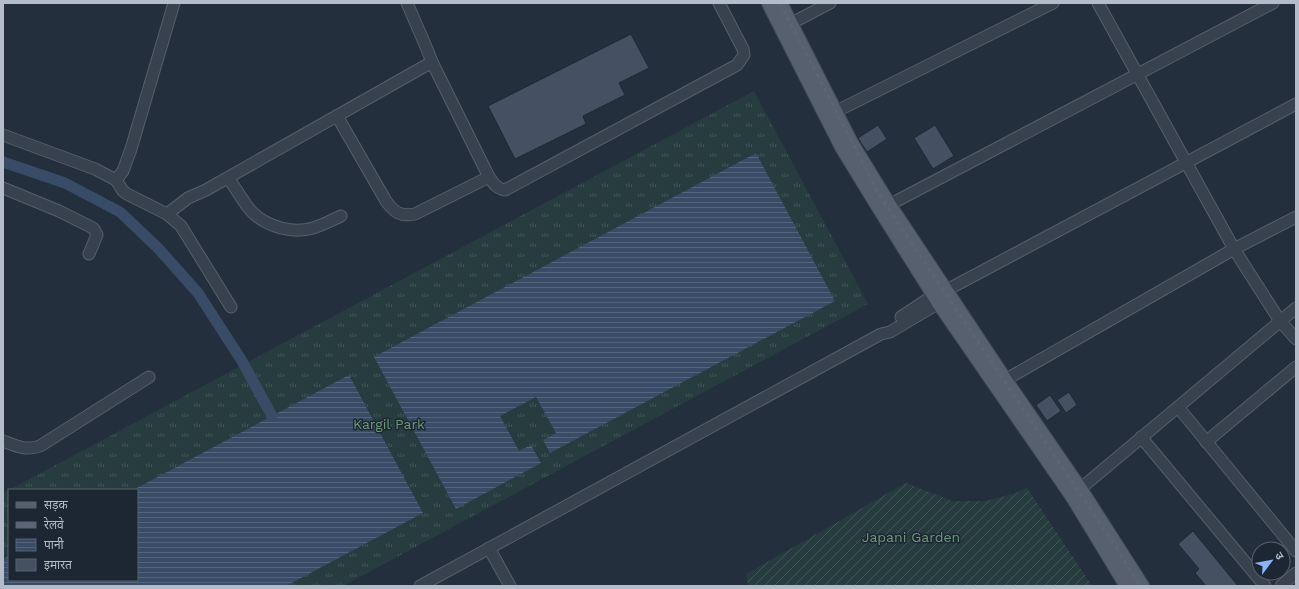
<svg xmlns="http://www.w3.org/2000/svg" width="1299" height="589" font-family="'Work Sans','Noto Sans Devanagari',sans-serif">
<defs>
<pattern id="grass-tufts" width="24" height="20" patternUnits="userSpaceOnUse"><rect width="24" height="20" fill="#263c3f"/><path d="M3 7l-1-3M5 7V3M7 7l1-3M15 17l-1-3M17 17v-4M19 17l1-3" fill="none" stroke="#435659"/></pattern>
<pattern id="garden-furrows" width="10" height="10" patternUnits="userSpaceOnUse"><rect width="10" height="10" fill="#263c3f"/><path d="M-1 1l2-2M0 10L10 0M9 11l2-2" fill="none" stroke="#435659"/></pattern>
<pattern id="water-rules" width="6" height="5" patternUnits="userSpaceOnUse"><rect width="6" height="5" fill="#394c67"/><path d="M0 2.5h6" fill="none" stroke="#53647b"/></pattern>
</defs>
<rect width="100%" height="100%" fill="#242f3e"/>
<!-- grass -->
<path fill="url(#grass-tufts)" d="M754,91L868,304L343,586H3V493L9,490V580H137V490H9Z"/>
<!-- garden -->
<path fill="url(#garden-furrows)" d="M906,483L953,501H986L1016,493L1027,488L1092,586H748L746,574Z"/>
<!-- water -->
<g fill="url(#water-rules)">
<path d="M756,153L835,301L550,453L543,440L556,433L536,397L500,416L519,451L531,445L541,463L456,509L374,357Z"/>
<path d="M349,375L423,513L286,586H3V559L9,556V580H137V490H133Z"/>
</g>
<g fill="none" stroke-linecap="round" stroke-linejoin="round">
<!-- canal -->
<path stroke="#394c67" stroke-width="11" d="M3,162L65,183L120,212L158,248L198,293L242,361L272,416"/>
</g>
<!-- building -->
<g fill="#455162" stroke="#1f2835">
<path d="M631,34L649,68L619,83L625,95L583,116L586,124L515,159L488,106Z"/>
<path d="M878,125L887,139L867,152L858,138Z"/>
<path d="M935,125L954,156L933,169L914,138Z"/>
<path d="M1069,392L1077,405L1066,413L1057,400Z"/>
<path d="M1050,395L1061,411L1047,421L1036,405Z"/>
<path d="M1193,531L1238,586H1206L1195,573L1199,569L1178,544Z"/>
</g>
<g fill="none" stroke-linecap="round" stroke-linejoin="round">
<defs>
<g id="minor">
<path d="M407,3L427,49L432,62L489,177C494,184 497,189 505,190L737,65L744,55L743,49L719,3"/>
<path d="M1098,3L1234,249L1280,321L1296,339"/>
<path d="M790,24L830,3"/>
<path d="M835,112L1053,3"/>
<path d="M337,116L386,201C394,212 400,217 415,214L489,177"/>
<path d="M3,135L95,169L116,180L123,171L131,149L174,3"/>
<path d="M228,178C236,188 244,204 253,213C268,227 293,234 313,228C323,225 332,220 341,216"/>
<path d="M116,180L123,191L127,194L167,214L181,226L231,307"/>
<path d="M3,188L59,211L89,226L94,229L97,235L89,254"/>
<path d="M889,205L1273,3"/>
<path d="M167,214L188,198L206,190L432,62"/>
<path d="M901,317L934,295L945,291L1296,104"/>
<path d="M1005,380L1234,249L1296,217"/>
<path d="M1178,407L1296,551"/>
<path d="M1141,437L1265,586"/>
<path d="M3,441C16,446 26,451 40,446L149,377"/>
<path d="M1206,442L1296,367"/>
<path d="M1080,489L1296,308"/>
<path d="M489,548L510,586"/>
<path d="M420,586L881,334L890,332L939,303L943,296"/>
<path d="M1281,586L1296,573"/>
</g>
<g id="major">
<path d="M769,3L842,147L880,209L939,303L1073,497L1127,586"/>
<path d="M780,3L851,143L889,205L1005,380L1080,489L1142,586"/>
</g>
</defs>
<!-- minor casing -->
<use href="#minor" stroke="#565f6c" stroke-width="13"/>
<!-- major casing -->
<use href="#major" stroke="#414a57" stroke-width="16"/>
<!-- minor -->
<use href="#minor" stroke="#38414e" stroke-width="11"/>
<!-- major -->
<use href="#major" stroke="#56606e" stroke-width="14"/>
<!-- rail -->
<path stroke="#5a6575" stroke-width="3" stroke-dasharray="4 4" stroke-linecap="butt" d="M780,3L880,196L1116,547L1140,586"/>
</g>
<g text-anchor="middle" stroke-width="3" stroke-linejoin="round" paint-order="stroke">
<!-- park labels -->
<g font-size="14" fill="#6b9a76" stroke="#1d2633">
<text x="389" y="429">Kargil Park</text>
<text x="911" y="542">Japani Garden</text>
</g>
</g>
<!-- border -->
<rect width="1299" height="589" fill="none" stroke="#b4bcc9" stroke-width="8"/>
<!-- legend -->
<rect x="8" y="489" width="130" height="92" fill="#1d2633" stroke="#59626f"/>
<rect x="16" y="502" width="20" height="6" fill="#56606e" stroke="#59626f"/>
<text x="44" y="509" font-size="12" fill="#b4bcc9">सड़क</text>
<rect x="16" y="522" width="20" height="6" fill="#5a6575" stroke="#59626f"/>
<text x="44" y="529" font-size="12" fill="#b4bcc9">रेलवे</text>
<rect x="16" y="539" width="20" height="12" fill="url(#water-rules)" stroke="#59626f"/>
<text x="44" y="549" font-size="12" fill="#b4bcc9">पानी</text>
<rect x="16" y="559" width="20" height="12" fill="#455162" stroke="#59626f"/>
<text x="44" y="569" font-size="12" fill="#b4bcc9">इमारत</text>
<!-- north arrow -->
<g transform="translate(1271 561) rotate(58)"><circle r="19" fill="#1d2633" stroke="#59626f"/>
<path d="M0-3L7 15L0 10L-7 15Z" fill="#8ab4f8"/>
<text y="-6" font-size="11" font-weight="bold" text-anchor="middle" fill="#b4bcc9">उ</text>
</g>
</svg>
